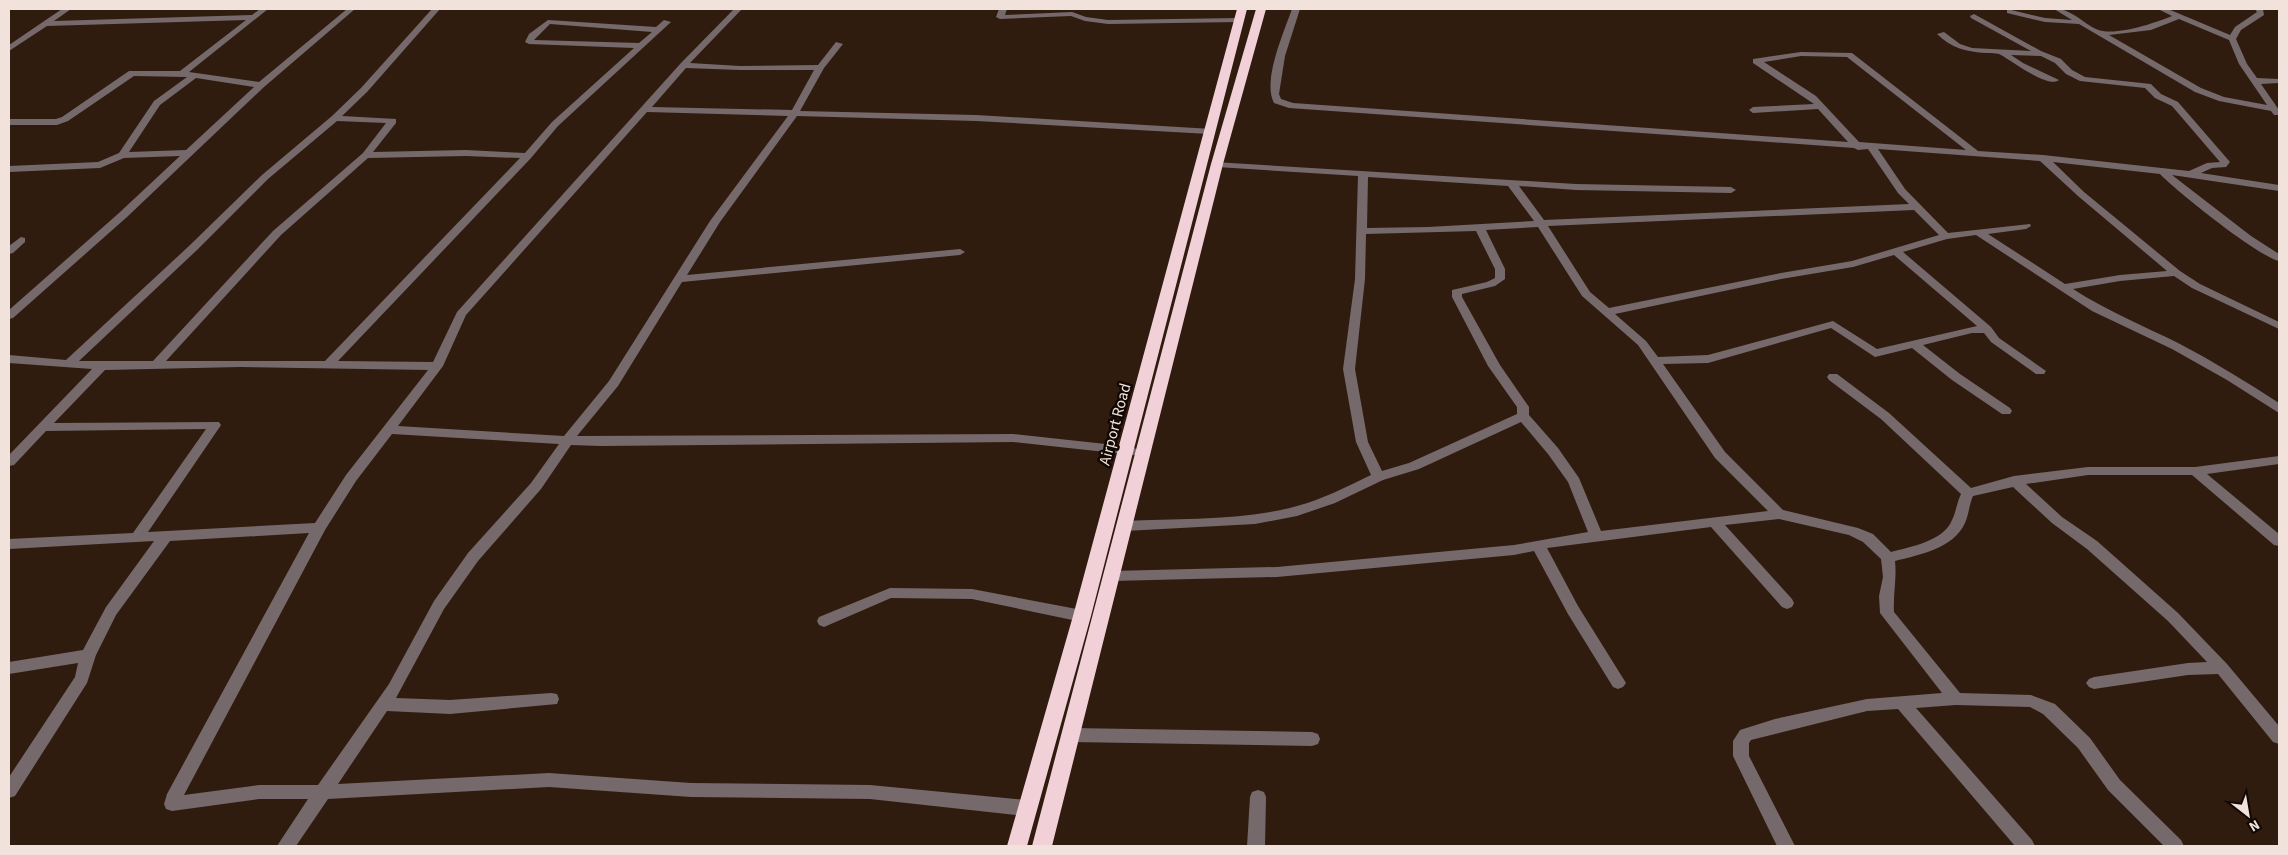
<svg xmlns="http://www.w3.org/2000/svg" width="2288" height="855" font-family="'Source Sans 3',sans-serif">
<rect width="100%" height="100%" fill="#2f1c0e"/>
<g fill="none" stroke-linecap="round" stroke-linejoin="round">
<!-- minor -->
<g fill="#76696c" fill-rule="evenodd">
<path d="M62,9H71L54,21L252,15L260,9H268L189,72L259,82L347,9H355L264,87L127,217L13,318L9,319V310L119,213L180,156L124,158L100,168L9,172V166L98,162L119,153L154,101L187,77L134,76L68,121L57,125H9V119H56L62,117L129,71H180L246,20L47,26L9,51V45ZM196,78L254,87L186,150L129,152L160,105Z"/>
<path d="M432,9H440L367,92L342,116L396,119V123L373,152L466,150L525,153L552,122L634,48L529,44L525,42L529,34L548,20L656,27L664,20L671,22L558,126L531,158L338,361L433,362L457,312L681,63L734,9H742L690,63L740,66L818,65L836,42L843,44L824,68L800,111L976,115L1212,129L1214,131L1209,134L976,121L797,116L720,222L687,275L960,249L965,252L960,255L682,282L618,386L577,436L1013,434L1133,447L1139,451L1138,454L1133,455L1013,442L601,446L571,445L541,489L478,561L444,609L396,698L450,700L551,693L557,694L559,699L557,704L450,714L387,711L338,784L549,773L691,783L870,785L1026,800L1032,803L1034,808L1032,813L1026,816L870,799L691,797L549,787L328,799L296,846H277L308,799H259L172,811L166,809L164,804L167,794L309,533L170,541L116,615L96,655L87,683L15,796L9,798V777L75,677L78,663L9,674V662L83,650L106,607L154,541L9,549V539L133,533L206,429L46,431L14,465L9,466V455L92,369L9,363V355L66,360L189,246L262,175L332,116L361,88ZM550,24L652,32L639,43L534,40ZM686,68L740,70H814L792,110L652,107ZM647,112L788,116L710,221L609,381L564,436L398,426L443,366L466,315ZM337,121L386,123L363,153L273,231L153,361H79L197,250L268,179ZM466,156L520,158L325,361H166L281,235L368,158ZM240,367L428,370L346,475L315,523L148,532L219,428L221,425L219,422L54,423L105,370ZM392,434L559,444L531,483L468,553L434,601L389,684L318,785H259L184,795L325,530L356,481Z"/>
<path d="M999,9H1007L1005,15L1072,12L1086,17L1108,20L1239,18L1243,20L1239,22L1108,24L1085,21L1071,16L1000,19L996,17Z"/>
<path d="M1292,9H1300L1285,56L1279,94L1281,99L1293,103L1848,142L1818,109L1753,113L1749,110L1753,107L1814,104L1753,63V59L1801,52L1852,53L1978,151L2043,155L2189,171L2207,163L2220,162L2172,106L2155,98L2145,88L2080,81L2066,74L2055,63L2041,56L2011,55L2023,63L2059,80C2048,89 2012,61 2001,55C1998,53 1990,53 1986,53C1967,52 1951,48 1937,34L1944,32L1960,44L1972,48L2031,51L1971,18L1970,16L1974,14L2041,51L2061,59L2072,70L2085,77L2151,84L2161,94L2178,102L2230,162L2226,167L2212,168L2201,173L2279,185V191L2172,175L2251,236L2279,254V261C2259,257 2176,191 2160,174L2053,162L2084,192L2180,271L2200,284L2279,322V329L2192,288L2174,276L2120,281L2073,289C2107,311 2144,326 2180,344C2214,362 2247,382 2279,403V413L2227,380L2172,349L2092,311L1976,235L1947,239L1903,252L1991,327L1999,338L2046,371L2044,374H2036L1991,342L1984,333H1972L1923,345L1960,374L2010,408L2012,411L2010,414H2002L1952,380L1912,348L1875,357L1831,328L1708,363L1663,364L1725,452L1783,510L1858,528L1873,534L1891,552C1910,547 1944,541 1952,520C1956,512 1957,502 1961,494L1881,419L1829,380L1827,377L1829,374H1837L1889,413L1971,488L2014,476L2088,467H2195L2279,456V464L2207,474L2279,534V546L2274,545L2192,475H2088L2026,484L2062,517L2097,541L2178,613L2227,664L2279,726V744L2273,742L2218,674L2188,675L2094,689L2089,687L2086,683L2089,679L2094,677L2188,663L2207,662L2168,621L2087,549L2052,523L2013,487L1973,496C1969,505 1969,514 1965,523C1954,548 1919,555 1895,561C1897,578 1893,594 1894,612L1960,693L2031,695L2055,704L2090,738L2120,780L2181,840L2184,846H2164L2108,790L2078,748L2043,714L2030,707L1956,705L1916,708L2032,840L2035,846H2015L1898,709L1867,711L1751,740L1749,743V756L1795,846H1777L1733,756V741L1740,730L1775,719L1867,699L1942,693L1880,613L1879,596L1883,577L1881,559L1863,542L1849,535L1779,519L1725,525L1792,599L1794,603L1792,607L1787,609L1782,607L1711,527L1547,548L1578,606L1626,683L1623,687L1618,689L1613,687L1568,614L1534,551L1514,555L1277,577L1112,581L1107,580L1105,576L1107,572L1112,571L1277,567L1514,545L1588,532L1568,482L1548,454L1521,422L1419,469L1383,480L1335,503L1297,516L1255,524L1125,531L1120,529L1118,526L1120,523L1125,521C1180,518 1243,521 1297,506C1323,499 1346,487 1371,475L1356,442L1343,369L1355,279L1358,176L1217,167L1214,166V162L1576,184L1731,187L1736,190L1731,193L1576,190L1519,186L1544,220L1909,204L1898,193L1868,149L1858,150L1854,148L1289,108L1274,103C1262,81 1284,32 1292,9ZM1801,56L1847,57L1966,150L1859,142L1816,96L1764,62ZM1878,149L2040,161L2078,196L2167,271L2120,275L2065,284L1988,234L2026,229L2031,226L2030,224L1948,233L1905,189ZM1368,177L1508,186L1534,221L1428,227L1367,228ZM1914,210L1939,235L1852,261L1781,273L1609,308L1590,292L1548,226ZM1538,227L1582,296L1638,345L1715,458L1768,511L1601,531L1579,478L1558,448L1529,415V407L1500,365L1462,297V294L1495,286L1505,279V269L1486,230ZM1476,231L1495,269V278L1487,282L1452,290V297L1488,366L1517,407V414L1409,463L1382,471L1368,442L1355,369L1365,279L1366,234ZM1894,255L1977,326L1877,349L1833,321L1708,355L1658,357L1646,341L1615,314L1781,279L1853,267Z"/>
<path d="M2007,9L2045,18L2072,20L2054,9C2074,8 2087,29 2103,31C2122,34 2155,23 2172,16L2158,9H2168L2230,35L2235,27L2257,12L2255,9H2263L2264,15L2241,30L2236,39L2247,64L2257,78L2279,79V83L2261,84L2279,110V115H2274L2271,111L2219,101L2195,92L2079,24L2045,22L2007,13ZM2179,19L2229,40L2239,64L2267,105L2224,97L2201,88L2109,35L2151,30Z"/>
<path d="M21,237L25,238V242L13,253L9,254V246Z"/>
<path d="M890,588L972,589L1082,610L1087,612L1089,616L1087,620L1082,622L972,599L891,598L824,627L819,625L817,621L819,617Z"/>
<path d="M1071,728L1312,732L1318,734L1320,739L1318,744L1312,746L1071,742L1065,740L1063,735L1065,730Z"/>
<path d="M1258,790L1264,792L1266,797L1265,846H1247L1250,797L1252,792Z"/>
</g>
<!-- highway -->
<g fill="#f1d0d8" fill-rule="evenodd">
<path d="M1237,9H1247L1091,616L1027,846H1007L1073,616Z"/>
<path d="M1256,9H1266L1223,164L1052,846H1032L1211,164Z"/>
</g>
</g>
<g text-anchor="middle" stroke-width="5" stroke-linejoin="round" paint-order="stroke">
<!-- street labels -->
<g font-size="16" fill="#f1e3db" stroke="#110804">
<text transform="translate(1114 424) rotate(-75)" y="6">Airport Road</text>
</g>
</g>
<!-- border -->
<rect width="2288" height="855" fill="none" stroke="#f1e3db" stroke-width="20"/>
<!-- north arrow -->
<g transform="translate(2248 815) rotate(149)" stroke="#110804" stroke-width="4" paint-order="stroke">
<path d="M0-4L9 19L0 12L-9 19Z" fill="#f1e3db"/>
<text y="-8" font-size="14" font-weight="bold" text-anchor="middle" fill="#f1e3db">N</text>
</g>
</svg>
